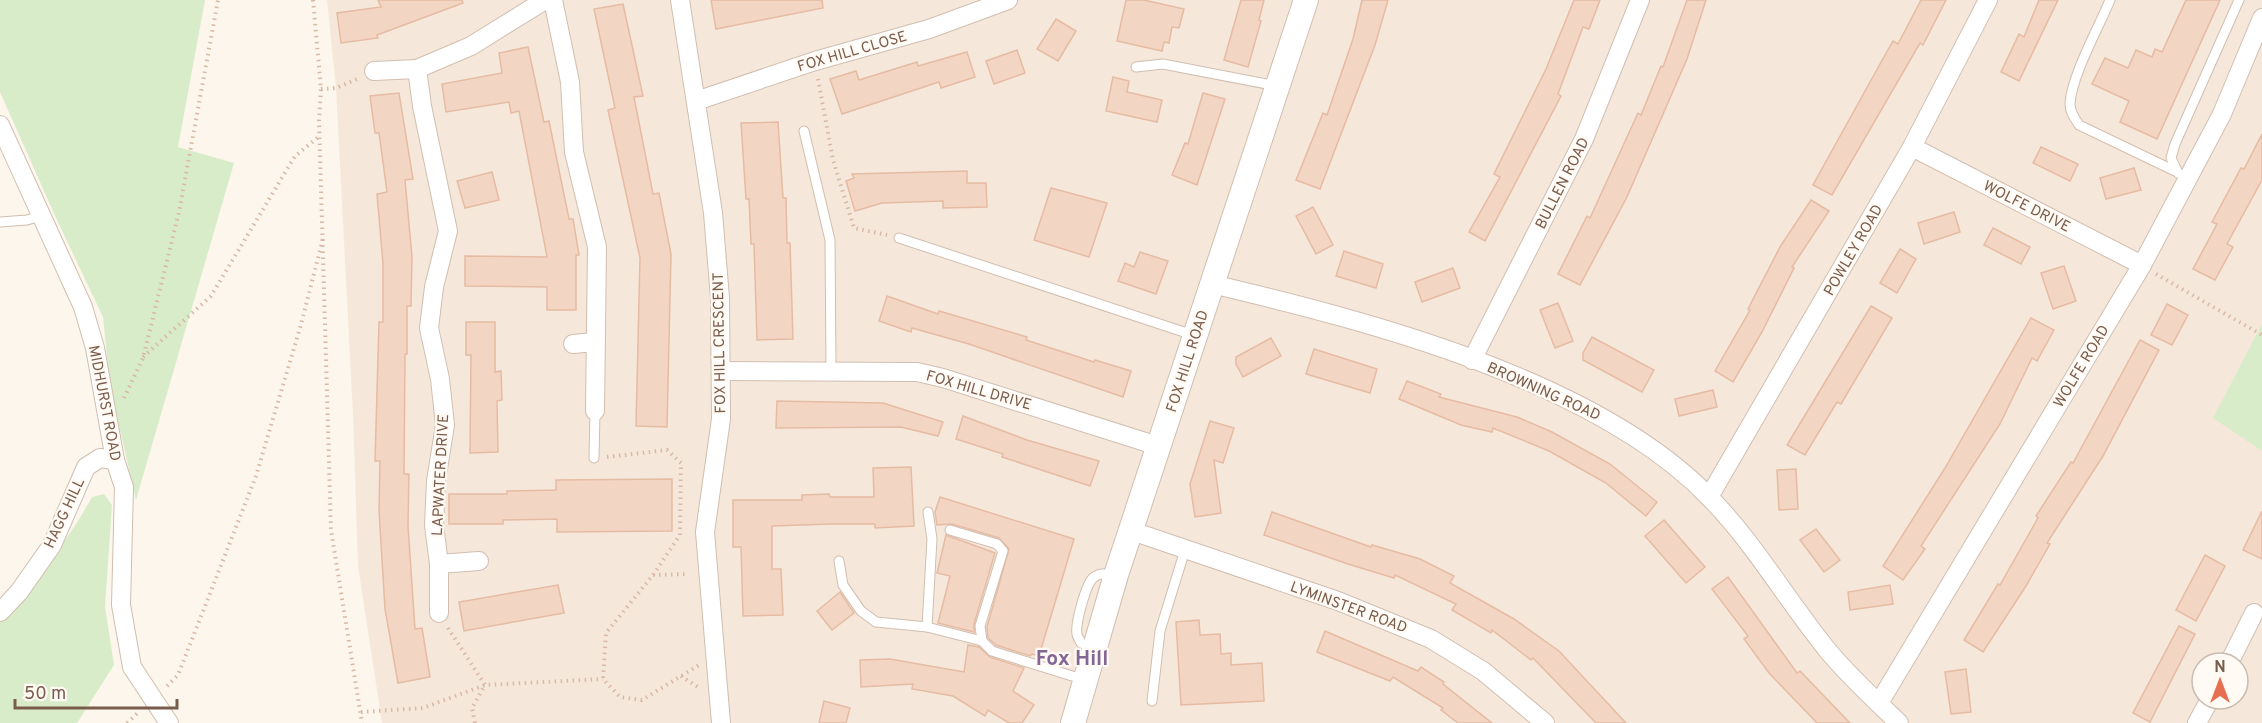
<svg xmlns="http://www.w3.org/2000/svg" width="2262" height="723" font-family="Overpass,sans-serif">
<rect width="100%" height="100%" fill="#fdf6ec"/>
<!-- residential -->
<path fill="#f5e8da" fill-rule="evenodd" d="M327,0H2262V723H382L358,566L353,415L336,88ZM2202,663H2238V699H2202Z"/>
<!-- green -->
<g fill="#d8ecc9">
<path d="M0,0H205L178,147L234,163L136,500L110,386L103,317L56,218L0,92Z"/>
<path d="M2262,324V451L2213,418Z"/>
<path d="M104,494L112,505L105,607L114,665L77,723H0V620C35,581 67,543 92,497Z"/>
</g>
<!-- building -->
<g fill="#f3d5c3" stroke="#e6bba3" stroke-width="1.5">
<path d="M378,0H462L463,3L377,35L378,38L341,43L337,13L381,7Z"/>
<path d="M711,0H822L823,8L716,29Z"/>
<path d="M1126,0H1144L1184,9L1179,28L1172,27L1169,43L1164,42L1162,51L1117,41Z"/>
<path d="M1241,0H1264L1259,20L1261,21L1248,67L1224,60Z"/>
<path d="M1362,0H1388L1375,45L1320,189L1296,180L1323,113L1327,115L1353,39Z"/>
<path d="M1574,0H1600L1589,29L1583,27L1558,94L1561,96L1485,241L1469,232L1500,177L1494,174L1546,69Z"/>
<path d="M1687,0H1706L1687,59L1627,197L1580,285L1558,274L1587,216L1590,218L1638,113L1641,115L1661,66L1663,67Z"/>
<path d="M1921,0H1946L1923,45L1920,43L1832,195L1813,185L1885,55L1893,41L1898,44Z"/>
<path d="M2039,0H2058L2019,81L2001,72L2019,34L2024,37Z"/>
<path d="M2186,0H2220L2157,139L2120,122L2129,101L2092,84L2105,58L2128,68L2136,50L2152,57L2155,49L2162,52Z"/>
<path d="M623,4L643,96L634,97L653,194L659,193L671,254L667,427L636,426L640,258L608,110L615,108L594,9Z"/>
<path d="M1056,19L1076,31L1058,61L1037,49Z"/>
<path d="M528,47L544,122L549,121L569,219H573L579,255H576V310H547V287L465,286V256L547,257L519,111L511,113L509,102L446,112L442,84L502,73L499,53Z"/>
<path d="M1017,50L1025,73L994,84L986,61Z"/>
<path d="M967,52L975,77L941,88L939,82L842,114L830,79L856,71L859,80L917,62L918,66Z"/>
<path d="M1113,77L1129,81L1127,92L1162,100L1157,122L1106,111Z"/>
<path d="M399,93L413,179L405,180L412,257L411,306H407V354H405L404,474H409L408,526L415,629L422,628L430,677L398,683L385,609L379,510L380,461H375L379,322H383V264L377,194L387,192L379,133H375L370,96Z"/>
<path d="M1203,93L1225,99L1197,185L1172,175L1185,143L1188,144Z"/>
<path d="M778,122L783,198H786L787,243H790L793,339L757,340L754,244H751L749,199H746L741,123Z"/>
<path d="M2262,134V180L2227,244L2233,247L2215,280L2193,269L2217,224L2212,222L2241,168L2244,169Z"/>
<path d="M2041,147L2078,164L2070,181L2033,163Z"/>
<path d="M2134,168L2141,190L2106,199L2100,178Z"/>
<path d="M967,171V183H986L987,207L943,208V201L882,203L855,211L846,181L854,178L852,174Z"/>
<path d="M492,172L499,200L465,208L457,181Z"/>
<path d="M1051,188L1107,203L1089,257L1034,240Z"/>
<path d="M1811,200L1829,211L1792,267L1794,268L1762,332L1733,382L1715,371L1750,310L1748,309L1780,247Z"/>
<path d="M1313,207L1333,245L1316,254L1296,216Z"/>
<path d="M1954,212L1960,232L1924,244L1918,223Z"/>
<path d="M1993,228L2030,247L2021,264L1984,245Z"/>
<path d="M1900,249L1916,259L1897,293L1880,283Z"/>
<path d="M1344,251L1383,264L1376,288L1336,276Z"/>
<path d="M1140,252L1168,261L1156,294L1118,281L1125,263L1134,267Z"/>
<path d="M2064,266L2076,301L2053,309L2041,273Z"/>
<path d="M1453,268L1460,288L1422,302L1415,282Z"/>
<path d="M887,296L938,314L939,311L1027,337L1026,340L1094,362L1095,360L1131,371L1123,397L969,344L912,328L911,332L879,321Z"/>
<path d="M1558,303L1573,341L1555,348L1540,310Z"/>
<path d="M2167,304L2188,315L2172,345L2151,335Z"/>
<path d="M1871,306L1892,318L1841,404L1837,402L1805,455L1787,445Z"/>
<path d="M2031,318L2054,330L2037,361L2032,358L2000,424L1921,546L1925,549L1903,580L1883,566L1945,468Z"/>
<path d="M466,322H495V372L501,371L502,400L497,401L498,452L470,453L471,355H466Z"/>
<path d="M1592,337L1654,370L1642,392L1583,360V353Z"/>
<path d="M1271,338L1281,356L1243,377L1236,364V357Z"/>
<path d="M2140,340L2159,350L2103,456L2047,543L2050,544L2026,586L1983,652L1964,640L1998,584L2000,585L2038,518L2036,516L2071,462L2073,463Z"/>
<path d="M1314,349L1377,369L1370,393L1306,374Z"/>
<path d="M1407,381L1441,394L1439,397L1517,417L1552,432L1610,464L1657,502L1646,516L1606,483L1549,451L1493,428L1492,432L1461,425L1399,399Z"/>
<path d="M1713,390L1717,407L1679,416L1675,399Z"/>
<path d="M777,401L883,403L943,422L938,436L901,427L776,428Z"/>
<path d="M963,416L1027,440L1099,461L1090,486L1002,457L1003,454L956,439Z"/>
<path d="M1210,421L1234,428L1223,463L1214,460L1221,513L1195,517L1190,484Z"/>
<path d="M911,467L914,526L875,528V524H831L772,526V569H781L783,615L743,616L741,547H733V500H802V495L829,494L830,497H874L873,468Z"/>
<path d="M1796,469L1798,509L1779,510L1777,470Z"/>
<path d="M672,479V531L557,532V519L503,520V524H449V494H507V491L556,490V480Z"/>
<path d="M940,497L1074,539L1039,656L1032,654L1030,656L996,645L988,638L987,627L1009,549L999,538L952,524L937,525L935,512Z"/>
<path d="M2262,511V559L2243,550Z"/>
<path d="M1272,512L1371,547L1372,545L1420,559L1454,576L1450,583L1514,619L1559,651L1626,723H1596L1533,658L1531,660L1492,630L1491,633L1452,610L1456,604L1395,575L1394,578L1348,564L1264,535Z"/>
<path d="M1664,520L1705,567L1686,583L1645,536Z"/>
<path d="M1816,529L1840,560L1824,572L1800,540Z"/>
<path d="M946,535L995,553L974,624V632L938,623L950,576L937,573Z"/>
<path d="M2205,555L2225,566L2196,621L2176,610Z"/>
<path d="M1728,577L1797,673L1800,671L1850,723H1817L1769,673L1744,639L1748,636L1712,589Z"/>
<path d="M558,585L564,613L464,631L459,602Z"/>
<path d="M1890,585L1893,604L1850,610L1848,592Z"/>
<path d="M840,592L854,613L832,630L817,611Z"/>
<path d="M1199,620L1200,635L1220,634L1221,654L1231,653V665L1262,663L1264,701L1181,705L1176,622Z"/>
<path d="M2179,626L2195,634L2150,722L2133,713Z"/>
<path d="M1325,631L1418,671L1421,667L1444,682L1443,684L1492,723H1458L1441,710L1443,708L1393,677L1390,681L1317,652Z"/>
<path d="M968,645L979,647L990,657L1024,668L1013,691L1034,705L1022,723H1009L988,710L985,716L953,696L912,689L913,684L861,687L860,660L890,659L964,672Z"/>
<path d="M1966,669L1971,712L1951,714L1945,672Z"/>
<path d="M824,701L850,708L846,723H819Z"/>
</g>
<g fill="none" stroke-linecap="round" stroke-linejoin="round">
<defs>
<g id="service">
<path d="M2110,0C2099,27 2071,77 2070,104C2070,113 2075,118 2079,125L2175,171"/>
<path d="M1136,67L1163,64L1277,86"/>
<path d="M804,131L830,240L831,370"/>
<path d="M2178,173L2171,158L2175,144L2239,0"/>
<path d="M0,222L27,220L41,216"/>
<path d="M899,238L1193,335"/>
<path d="M594,458L595,411"/>
<path d="M950,530L997,544L1003,551L980,626L982,641L992,651L1085,680"/>
<path d="M839,561L843,585L861,611L876,622L927,627L982,641"/>
<path d="M927,627L932,539L928,512"/>
<path d="M1093,647L1081,643C1080,640 1077,637 1077,634C1075,624 1086,584 1093,578C1099,572 1108,574 1116,575"/>
<path d="M1152,701L1160,631L1185,550"/>
</g>
<g id="minor">
<path d="M553,0L570,82L574,152L597,247L595,411"/>
<path d="M680,0L713,213L720,298L721,419L705,532L721,723"/>
<path d="M374,71L417,69"/>
<path d="M696,101L815,61L929,29L1008,0"/>
<path d="M0,125L83,307L95,348L115,460L124,487L121,605L132,667L169,723"/>
<path d="M1912,147L2142,265"/>
<path d="M1212,284C1368,321 1597,380 1710,498C1755,544 1788,602 1829,652C1850,677 1875,700 1899,723"/>
<path d="M573,344L595,342"/>
<path d="M1472,360L1584,139L1640,0"/>
<path d="M723,371L917,372L943,378L1158,446"/>
<path d="M1709,497L1912,147L1988,0"/>
<path d="M1132,531L1338,601L1431,639L1483,671L1545,723"/>
<path d="M439,564L479,561"/>
<path d="M0,612L19,592L52,545L86,467L100,458L115,460"/>
<path d="M439,613V564L434,525L436,481L445,425L440,379L429,328L434,287L448,231L422,106L417,69L471,46L545,0"/>
<path d="M2229,663L2254,613"/>
<path d="M1879,703L2142,265L2222,114L2262,18"/>
<path d="M2197,723L2210,699"/>
</g>
<path id="tertiary" d="M1073,723L1116,575L1306,0"/>
</defs>
<!-- service casing -->
<use href="#service" stroke="#d1beb0" stroke-width="11"/>
<!-- minor casing -->
<use href="#minor" stroke="#d1beb0" stroke-width="20"/>
<!-- tertiary casing -->
<use href="#tertiary" stroke="#d1beb0" stroke-width="26"/>
<!-- path -->
<g stroke="#d9b8a5" stroke-width="4" stroke-dasharray="1.5 4.5" stroke-linecap="butt">
<path d="M313,0L321,89L319,120L331,530L362,723"/>
<path d="M818,79L833,160L854,228L887,235"/>
<path d="M321,89L336,88L357,79"/>
<path d="M2156,274L2262,335"/>
<path d="M143,357L211,296L295,156L321,135"/>
<path d="M124,398L143,358L179,212L218,0"/>
<path d="M607,457L667,450L681,463L680,535L653,575L606,633L603,679L620,697L642,700L699,665"/>
<path d="M653,575L689,574"/>
<path d="M448,628L485,685L472,708L475,723"/>
<path d="M681,676L698,687"/>
<path d="M167,686L178,675L256,476L300,328L323,239"/>
<path d="M361,712L423,708L485,685L603,679"/>
<path d="M127,723L140,711"/>
</g>
<!-- service -->
<use href="#service" stroke="#fff" stroke-width="9"/>
<!-- minor -->
<use href="#minor" stroke="#fff" stroke-width="18"/>
<!-- tertiary -->
<use href="#tertiary" stroke="#fff" stroke-width="24"/>
</g>
<g text-anchor="middle" stroke-width="4.5" stroke-linejoin="round" paint-order="stroke">
<!-- street labels -->
<g font-size="15" fill="#7a5c4d" stroke="#fffaf3">
<text transform="translate(852 51) rotate(-16)" y="5">FOX HILL CLOSE</text>
<text transform="translate(1562 183) rotate(-63)" y="5">BULLEN ROAD</text>
<text transform="translate(2027 206) rotate(27)" y="5">WOLFE DRIVE</text>
<text transform="translate(1853 250) rotate(-60)" y="5">POWLEY ROAD</text>
<text transform="translate(719 343) rotate(-91)" y="5">FOX HILL CRESCENT</text>
<text transform="translate(1187 361) rotate(-72)" y="5">FOX HILL ROAD</text>
<text transform="translate(2081 366) rotate(-59)" y="5">WOLFE ROAD</text>
<text transform="translate(979 390) rotate(16)" y="5">FOX HILL DRIVE</text>
<text transform="translate(1544 391) rotate(24)" y="5">BROWNING ROAD</text>
<text transform="translate(105 403) rotate(79)" y="5">MIDHURST ROAD</text>
<text transform="translate(440 475) rotate(-87)" y="5">LAPWATER DRIVE</text>
<text transform="translate(64 513) rotate(-65)" y="5">HAGG HILL</text>
<text transform="translate(1349 607) rotate(20)" y="5">LYMINSTER ROAD</text>
</g>
<!-- district labels -->
<g font-size="21" font-weight="bold" fill="#846695" stroke="#fffaf3">
<text x="1072" y="665">Fox Hill</text>
</g>
</g>
<!-- north arrow -->
<g transform="translate(2220 681)"><circle r="28" fill="#fffaf3" stroke="#cabbb1" stroke-width="1.5"/>
<path d="M0-4.5L10 22L0 15L-10 22Z" fill="#e76f51"/>
<text y="-9" font-size="16" font-weight="bold" text-anchor="middle" fill="#7a5c4d">N</text>
</g>
<!-- scale -->
<path d="M15 699v9h162v-9" fill="none" stroke="#7a5c4d" stroke-width="3"/>
<text x="24" y="699" font-size="18" fill="#7a5c4d" stroke="#fffaf3" stroke-width="4.5" paint-order="stroke">50 m</text>
</svg>
